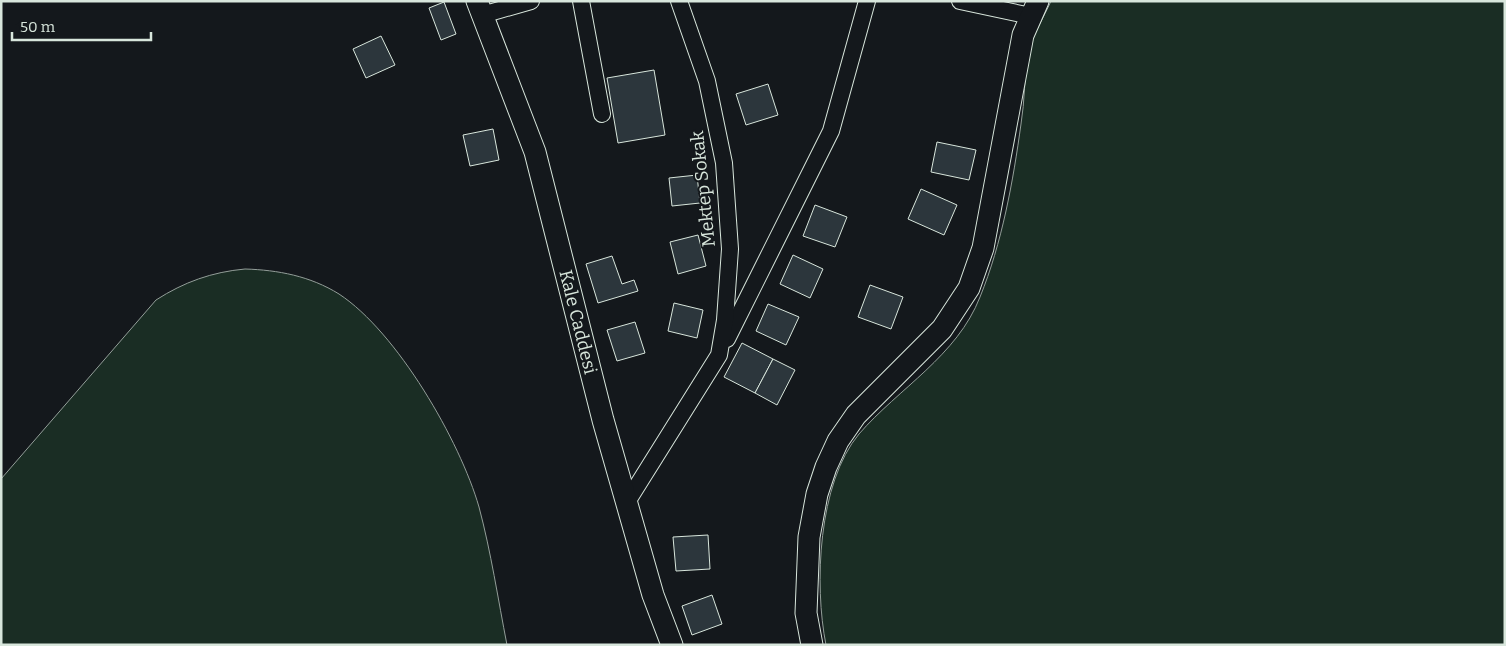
<svg xmlns="http://www.w3.org/2000/svg" width="1506" height="646" font-family="Bitter,serif">
<rect width="100%" height="100%" fill="#14181c"/>
<!-- green -->
<g fill="#1a2d24" stroke="#939e99">
<path d="M1051,1H1505V645H826C814,585 818,483 859,434C899,388 957,356 980,297C1002,243 1013,182 1021,124C1025,101 1024,76 1028,53C1032,36 1044,17 1051,1Z"/>
<path d="M245,269C278,270 310,276 339,294C397,332 460,441 479,507C491,552 498,599 507,645H1V479L156,300C184,282 212,272 245,269Z"/>
</g>
<!-- building -->
<g fill="#2c363c" stroke="#d8e6dc">
<path d="M444,2L456,34L441,40L429,8Z"/>
<path d="M381,36L395,65L366,78L353,49Z"/>
<path d="M654,70L665,135L618,143L607,78Z"/>
<path d="M768,84L778,115L746,125L736,94Z"/>
<path d="M493,129L499,160L470,166L463,135Z"/>
<path d="M937,142L976,150L969,180L931,172Z"/>
<path d="M697,175L700,203L672,206L669,178Z"/>
<path d="M921,189L957,205L944,235L908,219Z"/>
<path d="M815,205L847,217L835,247L803,236Z"/>
<path d="M698,235L706,266L678,274L670,242Z"/>
<path d="M793,255L823,269L810,298L780,284Z"/>
<path d="M612,256L622,284L634,280L638,291L598,303L586,264Z"/>
<path d="M870,285L903,297L891,329L858,317Z"/>
<path d="M674,303L703,310L697,338L668,331Z"/>
<path d="M768,304L799,317L786,345L756,331Z"/>
<path d="M635,322L645,353L617,361L607,330Z"/>
<path d="M742,343L773,359L755,393L724,377Z"/>
<path d="M773,359L795,370L777,405L755,393Z"/>
<path d="M708,535L710,569L676,571L673,537Z"/>
<path d="M712,595L722,624L692,635L682,606Z"/>
</g>
<g fill="none" stroke-linecap="round" stroke-linejoin="round">
<defs>
<g id="minor">
<path d="M581,1L602,114"/>
<path d="M960,1L1031,16"/>
<path d="M482,15L531,1"/>
<path d="M727,339L831,131L867,1"/>
<path d="M627,502L719,355L725,320L730,249L724,163L707,81L679,1"/>
</g>
<g id="tertiary">
<path d="M477,1L535,152L603,420L653,595L672,645"/>
<path d="M812,645L806,613L809,537L817,494L826,467L838,441L856,415L942,329L969,288L983,248L1023,35L1038,1"/>
</g>
</defs>
<!-- minor casing -->
<use href="#minor" stroke="#d8e6dc" stroke-width="18"/>
<!-- tertiary casing -->
<use href="#tertiary" stroke="#d8e6dc" stroke-width="23"/>
<!-- minor -->
<use href="#minor" stroke="#14181c" stroke-width="16"/>
<!-- tertiary -->
<use href="#tertiary" stroke="#14181c" stroke-width="21"/>
</g>
<g text-anchor="middle" stroke-width="4" stroke-linejoin="round" paint-order="stroke">
<!-- street labels -->
<g font-size="18" fill="#d8e6dc" stroke="#14181c">
<text transform="translate(703 189) rotate(-96)" y="6">Mektep Sokak</text>
<text transform="translate(578 322) rotate(76)" y="6">Kale Caddesi</text>
</g>
</g>
<!-- border -->
<rect width="1506" height="646" fill="none" stroke="#d8e6dc" stroke-width="5"/>
<!-- scale -->
<path d="M12 32v8h139v-8" fill="none" stroke="#d8e6dc" stroke-width="2.5"/>
<text x="20" y="32" font-size="15" fill="#d8e6dc" stroke="#14181c" stroke-width="4" paint-order="stroke">50 m</text>
</svg>
